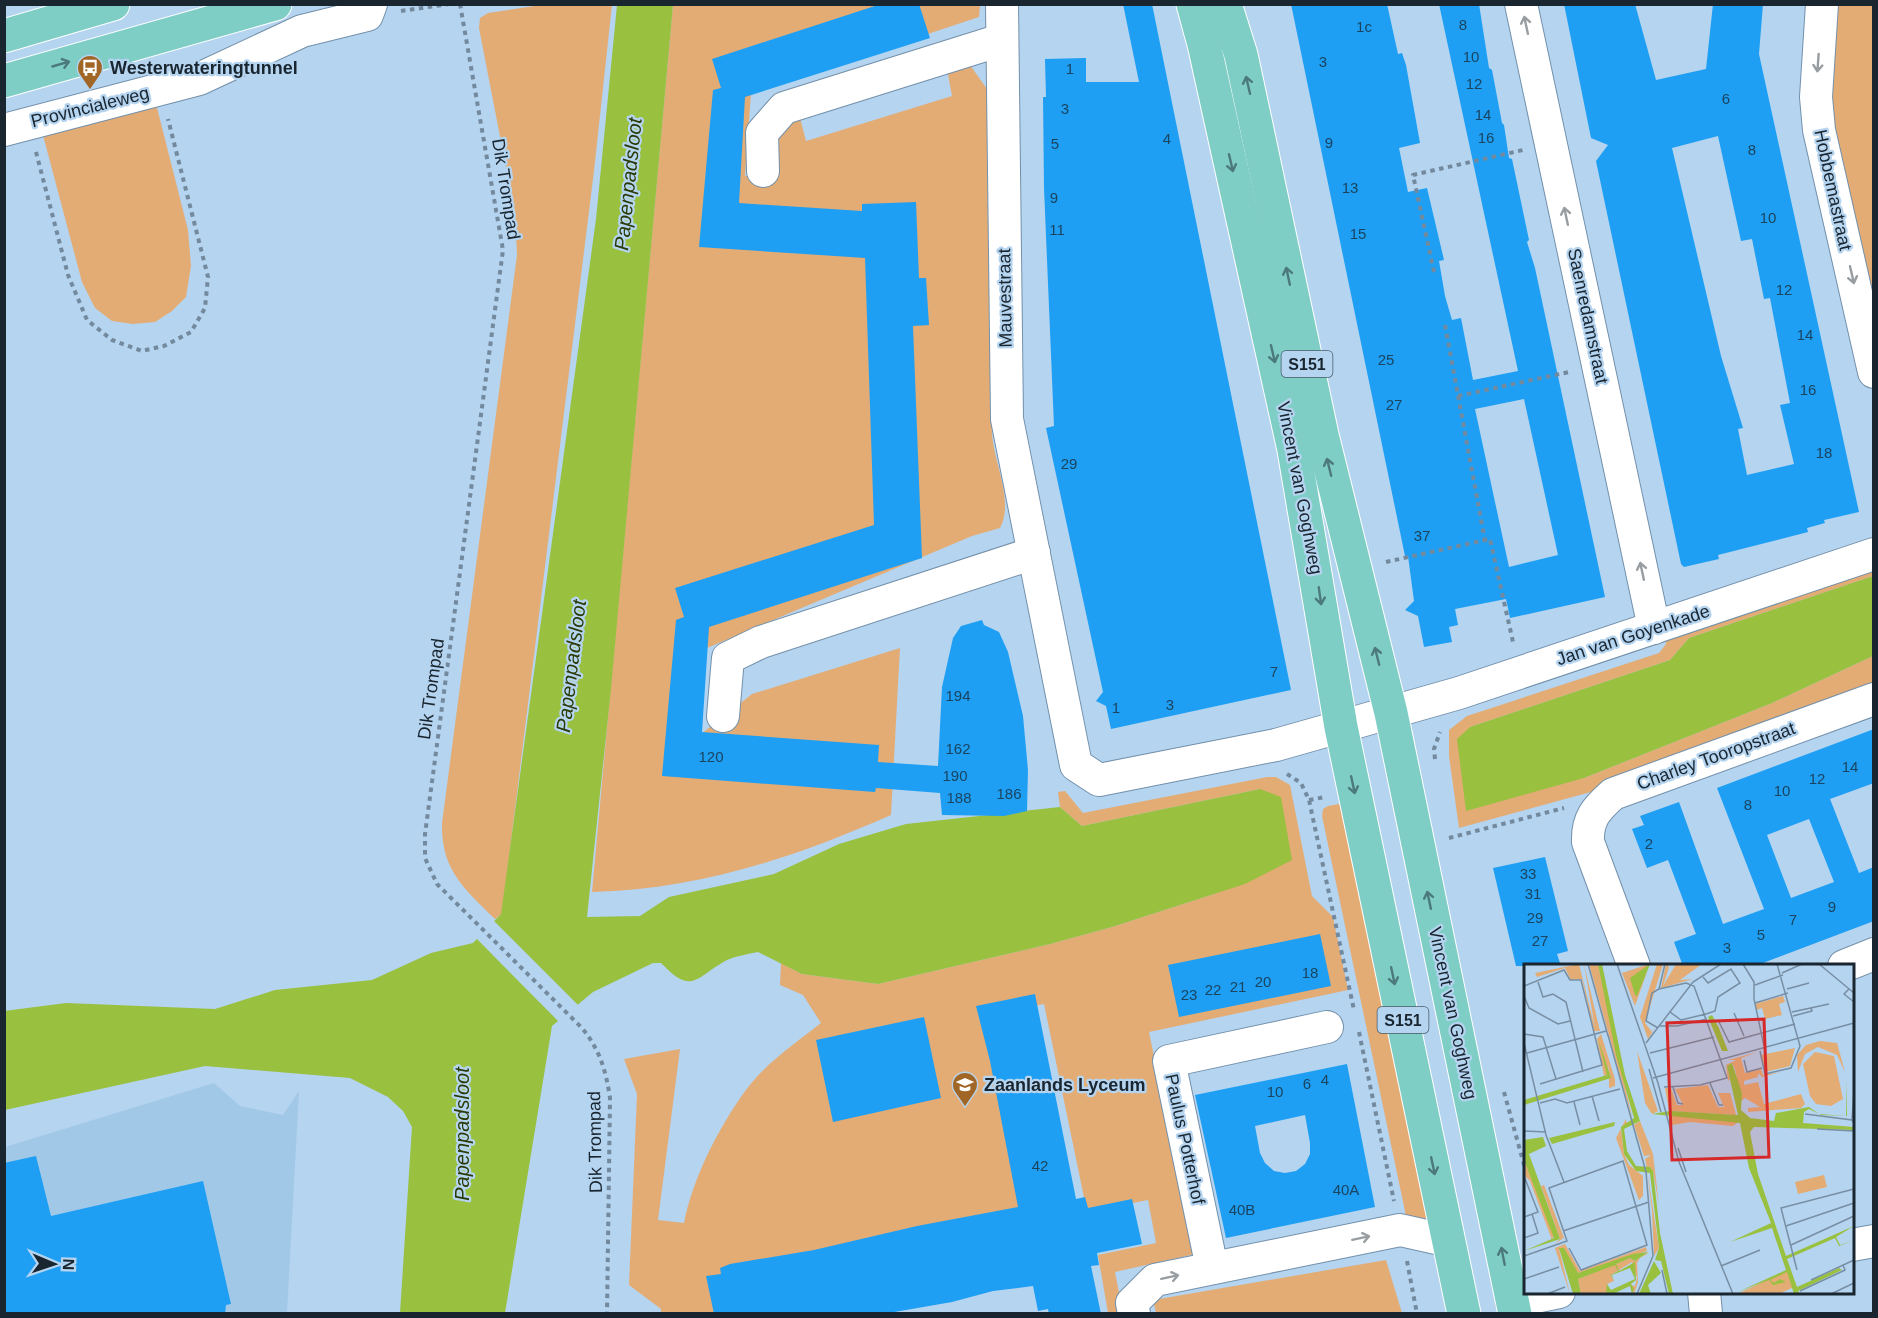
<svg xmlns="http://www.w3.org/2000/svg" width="1878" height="1318" font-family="Arial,sans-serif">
<rect width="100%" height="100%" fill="#b5d4f0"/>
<!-- built -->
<path fill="#a2c8e7" d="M214,1083L240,1106L283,1115L299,1091L287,1313L5,1314V1147Z"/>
<!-- green -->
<g fill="#e4ac75">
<path d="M541,5H612L594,171L502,914L495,919C463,888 441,869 442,823L517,255L515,214L479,28L480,18L488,13Z"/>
<path d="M673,5H980L979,17L751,93L745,176L779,177L778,122L799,114L806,141L952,96L946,64L970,65L987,89C987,203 989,316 992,430C992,460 1015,500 1000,528L972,536L707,648L701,734L752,694L900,648L891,815C796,857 697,890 592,892Z"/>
<path d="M1831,5H1873V327L1825,104Z"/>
<path d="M153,92L188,230L191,266L186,297L172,311L155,322L133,324L112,321L95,308L82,282L40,124Z"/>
<path d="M1873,565V576L1689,638L1670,660L1470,727L1584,778L1772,703L1873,656V684L1591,792L1459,828L1449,756V730L1467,716L1659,653L1666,644L1665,636Z"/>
<path d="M1267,777H1276L1290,785L1312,896L1333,917L1348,990L1149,1032L1195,1254L1115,1272L1123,1313H1108L1098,1255L1156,1243L1148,1200L1087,1212L1044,1004L992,1014L1028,1205L727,1313H661V1309L629,1285L637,1094L624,1059L680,1049L658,1220L684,1223C693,1178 717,1131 743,1094C762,1066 794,1044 821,1023L803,995L780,985L781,963L802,974L878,984L1050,944L1112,927L1214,894L1273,867L1260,789L1082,826L1060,807L1058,792L1065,791L1083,813Z"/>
<path d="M1344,803L1430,1219L1406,1216L1322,816L1323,809L1328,806Z"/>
<path d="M1386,1260L1402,1313H1156L1153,1300Z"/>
</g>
<!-- water -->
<g fill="#99c03f">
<path d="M617,5H673L611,689L587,917L640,916L669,897L774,874L839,844L906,824L1060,807L1082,826L1260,789L1281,797L1292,860L1245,884L1112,927L1050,944L878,984L802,974L758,952C748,954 735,956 725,961C694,979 692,995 661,963H653L593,992L552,1026L505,1313H400L412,1127L403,1111L388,1097L350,1078L205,1066L5,1110L4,1011L66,1003L215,1009L275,990L372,980L431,953L473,943L501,914L596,219Z"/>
<path d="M1873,576V656L1772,703L1584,778L1466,811L1457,739L1470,727L1670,660L1689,638Z"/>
</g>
<!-- pier -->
<path fill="#b5d4f0" d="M492,919L580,1007L560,1023L475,937Z"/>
<!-- building -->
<g fill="#1e9ff3" fill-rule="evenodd">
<path d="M881,4H919L930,38L745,97L739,203L862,211V204L916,202L919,278H926L929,325L913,326L922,558L709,627L702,732L879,745L878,762L938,766L942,687L953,638L961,626L982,620L984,625L999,632L1008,652L1023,716L1028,770L1027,811L1004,816L942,815L940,793L876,788L875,792L662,776L676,620L684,617L675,588L874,525L865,258L699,247L713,90L721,88L712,59Z"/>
<path d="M1123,4H1152L1291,690L1111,729L1106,706L1096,701L1103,692L1046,428L1054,426L1044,188L1043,97H1046L1045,59L1086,58V82H1139Z"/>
<path d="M1291,4H1387L1398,54L1402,53L1406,65L1420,143L1399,148L1408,192L1427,188L1444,260L1439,261L1445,296L1452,320L1461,318L1473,380L1518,371L1439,4H1479L1489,68L1492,70L1502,123L1504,125L1509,158L1512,159L1529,240L1527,242L1535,268L1605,597L1510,618L1506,599L1455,609L1458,625L1449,627L1452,642L1424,647L1418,616L1405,610L1414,601L1408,556H1405ZM1524,399L1558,555L1509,567L1475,409Z"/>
<path d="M1564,4H1635L1656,80L1706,69L1713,4H1763L1759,54L1859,512L1824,520L1825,523L1807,528L1808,532L1718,555L1719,559L1684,567L1681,564L1596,161L1608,145L1591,138ZM1718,136L1741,241L1752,239L1764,299L1770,298L1790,403L1780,405L1794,464L1747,475L1738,429L1743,428L1721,356L1672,148Z"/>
<path d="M1874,729V783L1830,799L1859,873L1874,867V921L1755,966H1683L1674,942L1696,934L1668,860L1647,868L1632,829L1644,825L1640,816L1679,802L1723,924L1764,909L1717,788ZM1809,819L1834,882L1791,898L1767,835Z"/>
<path d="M1545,857L1568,951L1557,954L1561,966H1516L1493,868Z"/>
<path d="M1320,934L1331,986L1179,1017L1168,965Z"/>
<path d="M1035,994L1076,1199L1085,1197L1088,1208L1132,1199L1142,1244L1097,1253L1099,1265L1091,1266L1101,1314H1049L1048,1309L1038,1311L1033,1286L993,1291L952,1302L883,1314H714L706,1276L721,1274L720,1268L730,1264L814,1250L917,1226L1018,1207L990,1061L976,1006Z"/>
<path d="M924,1017L941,1098L833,1122L816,1040Z"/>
<path d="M1347,1064L1375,1207L1226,1238L1195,1095ZM1305,1115L1310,1143V1154L1305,1164L1296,1171L1285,1173L1274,1171L1265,1163L1260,1153L1255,1126Z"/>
<path d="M36,1156L51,1216L203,1181L231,1304L226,1305L225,1314H4V1163Z"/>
</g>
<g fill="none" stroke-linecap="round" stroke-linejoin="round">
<defs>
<g id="minor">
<path d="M1002,4L1007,419L1076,765L1099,780L1276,745L1459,693L1874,554"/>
<path d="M1521,4L1654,628"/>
<path d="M1822,4L1816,97L1819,130L1874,372"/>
<path d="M4,130L199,79L302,31L367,15L371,4"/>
<path d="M763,171L762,133L784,108L1001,40"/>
<path d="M723,716L728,658L761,642L1034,553"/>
<path d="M1634,966L1588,842C1587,819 1596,809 1613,794L1874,699"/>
<path d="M1844,966L1874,954"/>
<path d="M1852,1245L1874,1241"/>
<path d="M1212,1268L1169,1061L1327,1027"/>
<path d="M1704,1292L1706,1314"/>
<path d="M1512,1302L1559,1292"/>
<path d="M1134,1314L1132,1303L1155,1280L1400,1230L1449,1241"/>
</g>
<g id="primary">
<path d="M1193,4L1204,44L1294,450L1341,727L1464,1314"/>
<path d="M1225,4L1241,55L1253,111L1322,435L1391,713L1515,1314"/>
<path d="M4,36L113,4"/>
<path d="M4,81L275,4"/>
</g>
</defs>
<!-- minor casing -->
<use href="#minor" stroke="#7390aa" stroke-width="34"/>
<!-- primary casing -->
<use href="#primary" stroke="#fff" stroke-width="35"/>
<!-- path -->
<g stroke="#73899e" stroke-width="4" stroke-dasharray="4.5 4.5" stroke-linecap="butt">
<path d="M460,4L503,250L434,767L425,834V858L437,884L582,1028C600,1050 606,1071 610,1098L607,1314"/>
<path d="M401,11L449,4"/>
<path d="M36,152L68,275L87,320L112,340L142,351L164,346L191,332L205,308L208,277L168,119"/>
<path d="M1434,272L1413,175L1523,150"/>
<path d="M1445,325L1485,541"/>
<path d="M1458,396L1569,372"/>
<path d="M1386,562L1490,539L1513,642"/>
<path d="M1435,759L1434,749L1440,732"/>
<path d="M1287,774L1301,783L1309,800L1354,1010"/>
<path d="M1309,800L1325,797"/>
<path d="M1449,838L1564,808"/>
<path d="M1359,1032L1394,1201"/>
<path d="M1504,1092L1526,1172"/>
<path d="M1407,1261L1417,1314"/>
</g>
<!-- minor -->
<use href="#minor" stroke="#fff" stroke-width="32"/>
<!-- primary -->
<use href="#primary" stroke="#7fcec6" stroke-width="33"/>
</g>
<!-- one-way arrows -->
<defs><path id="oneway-shaft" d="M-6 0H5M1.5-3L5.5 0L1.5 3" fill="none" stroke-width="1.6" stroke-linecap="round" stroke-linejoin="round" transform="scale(1.5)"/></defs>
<g stroke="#989da1">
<use href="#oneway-shaft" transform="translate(1526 25) rotate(-102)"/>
<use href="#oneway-shaft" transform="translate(1818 63) rotate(94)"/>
<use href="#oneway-shaft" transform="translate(1566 216) rotate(-102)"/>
<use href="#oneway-shaft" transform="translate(1852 275) rotate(77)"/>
<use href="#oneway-shaft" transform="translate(1642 571) rotate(-102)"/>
<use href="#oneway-shaft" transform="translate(1361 1238) rotate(-12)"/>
<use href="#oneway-shaft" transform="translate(1170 1277) rotate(-12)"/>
</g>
<g stroke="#4c7a7a">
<use href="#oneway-shaft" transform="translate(61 64) rotate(-16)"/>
<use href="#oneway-shaft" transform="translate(1248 85) rotate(-103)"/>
<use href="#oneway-shaft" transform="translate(1231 163) rotate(77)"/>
<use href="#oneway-shaft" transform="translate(1288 276) rotate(-102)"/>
<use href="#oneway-shaft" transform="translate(1273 354) rotate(77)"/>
<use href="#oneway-shaft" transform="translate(1329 467) rotate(-104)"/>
<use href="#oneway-shaft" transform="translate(1320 596) rotate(82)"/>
<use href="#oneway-shaft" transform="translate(1377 656) rotate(-104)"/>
<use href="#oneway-shaft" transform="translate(1353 785) rotate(78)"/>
<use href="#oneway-shaft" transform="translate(1429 900) rotate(-102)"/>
<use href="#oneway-shaft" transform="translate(1393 976) rotate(78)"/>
<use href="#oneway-shaft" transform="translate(1433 1166) rotate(78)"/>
<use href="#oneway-shaft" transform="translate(1503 1256) rotate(-101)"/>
</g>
<!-- icons -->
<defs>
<symbol id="bus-pin" viewBox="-11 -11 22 30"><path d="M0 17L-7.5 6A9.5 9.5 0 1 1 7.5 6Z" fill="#a16626" stroke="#b5d4f0"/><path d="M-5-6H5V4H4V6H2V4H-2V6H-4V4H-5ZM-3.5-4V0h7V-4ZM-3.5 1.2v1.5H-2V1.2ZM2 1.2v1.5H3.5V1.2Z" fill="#fff"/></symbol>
<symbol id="school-pin" viewBox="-11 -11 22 30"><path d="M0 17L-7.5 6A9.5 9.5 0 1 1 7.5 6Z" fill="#a16626" stroke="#b5d4f0"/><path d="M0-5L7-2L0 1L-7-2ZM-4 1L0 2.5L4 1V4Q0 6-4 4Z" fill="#fff"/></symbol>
</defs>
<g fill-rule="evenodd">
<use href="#bus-pin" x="75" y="53" width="30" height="40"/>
<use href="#school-pin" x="950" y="1070" width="30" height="40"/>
</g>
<g text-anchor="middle" stroke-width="4.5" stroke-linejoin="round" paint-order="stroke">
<!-- number labels -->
<g font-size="15" fill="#1a4460">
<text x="1463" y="30">8</text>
<text x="1364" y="32">1c</text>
<text x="1471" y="62">10</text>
<text x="1323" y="67">3</text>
<text x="1070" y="74">1</text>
<text x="1474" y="89">12</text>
<text x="1726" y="104">6</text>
<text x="1065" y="114">3</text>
<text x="1483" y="120">14</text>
<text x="1486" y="143">16</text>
<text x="1167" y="144">4</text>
<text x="1329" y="148">9</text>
<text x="1055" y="149">5</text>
<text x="1752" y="155">8</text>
<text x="1350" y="193">13</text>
<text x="1054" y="203">9</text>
<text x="1768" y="223">10</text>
<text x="1057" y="235">11</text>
<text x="1358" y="239">15</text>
<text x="1784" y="295">12</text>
<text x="1805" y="340">14</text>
<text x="1386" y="365">25</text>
<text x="1808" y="395">16</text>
<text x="1394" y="410">27</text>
<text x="1824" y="458">18</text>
<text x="1069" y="469">29</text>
<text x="1422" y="541">37</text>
<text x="1274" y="677">7</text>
<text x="958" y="701">194</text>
<text x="1170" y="710">3</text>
<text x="1116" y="713">1</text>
<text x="958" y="754">162</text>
<text x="711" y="762">120</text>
<text x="1850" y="772">14</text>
<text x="955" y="781">190</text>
<text x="1817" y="784">12</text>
<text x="1782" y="796">10</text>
<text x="1009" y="799">186</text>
<text x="959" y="803">188</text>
<text x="1748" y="810">8</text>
<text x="1649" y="849">2</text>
<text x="1528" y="879">33</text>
<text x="1533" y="899">31</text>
<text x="1832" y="912">9</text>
<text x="1535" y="923">29</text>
<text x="1793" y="925">7</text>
<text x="1761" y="940">5</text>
<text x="1540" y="946">27</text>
<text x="1727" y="953">3</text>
<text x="1310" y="978">18</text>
<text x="1263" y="987">20</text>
<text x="1238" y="992">21</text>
<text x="1213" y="995">22</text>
<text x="1189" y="1000">23</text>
<text x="1325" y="1085">4</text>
<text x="1307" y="1089">6</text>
<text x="1275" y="1097">10</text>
<text x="1040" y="1171">42</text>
<text x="1346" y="1195">40A</text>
<text x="1242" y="1215">40B</text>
</g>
<!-- shield labels -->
<g fill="#b5d4f0" stroke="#485a69" stroke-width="1.5">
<rect x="1281.5" y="351" width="51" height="26" rx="4.5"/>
<rect x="1377.5" y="1007" width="51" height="26" rx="4.5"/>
</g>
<g font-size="16" font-weight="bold" fill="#19252f">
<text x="1307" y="370">S151</text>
<text x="1403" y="1026">S151</text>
</g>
<!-- poi labels -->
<g font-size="18" font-weight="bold" fill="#19252f" stroke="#b5d4f0" text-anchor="start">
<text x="110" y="74">Westerwateringtunnel</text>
<text x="984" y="1091">Zaanlands Lyceum</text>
</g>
<!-- street labels -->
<g font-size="18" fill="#19252f" stroke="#b5d4f0">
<text transform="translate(90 107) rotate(-14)" y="6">Provincialeweg</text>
<text transform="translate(506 189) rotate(81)" y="6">Dik Trompad</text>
<text transform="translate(1833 190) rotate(78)" y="6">Hobbemastraat</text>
<text transform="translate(1005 298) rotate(-91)" y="6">Mauvestraat</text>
<text transform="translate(1588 316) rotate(78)" y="6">Saenredamstraat</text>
<text transform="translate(1300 488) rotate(79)" y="6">Vincent van Goghweg</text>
<text transform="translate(1633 635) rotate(-18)" y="6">Jan van Goyenkade</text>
<text transform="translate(431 689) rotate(-82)" y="6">Dik Trompad</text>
<text transform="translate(1716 756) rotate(-20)" y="6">Charley Tooropstraat</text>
<text transform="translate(1453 1013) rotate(78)" y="6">Vincent van Goghweg</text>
<text transform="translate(1185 1139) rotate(78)" y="6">Paulus Potterhof</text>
<text transform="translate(595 1142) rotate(-91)" y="6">Dik Trompad</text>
</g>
<!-- water labels -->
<g font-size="20" font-style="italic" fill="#2b3a04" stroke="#b5d4f0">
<text transform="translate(628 184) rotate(-84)" y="7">Papenpadsloot</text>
<text transform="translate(571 666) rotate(-83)" y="7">Papenpadsloot</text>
<text transform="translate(462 1134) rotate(-90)" y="7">Papenpadsloot</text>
</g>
</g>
<!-- overview -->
<g transform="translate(1524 964)">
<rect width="330" height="330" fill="#b5d4f0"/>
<path d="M55,0L71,64L60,0L76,67H70L58,15L47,16L41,4L13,13L11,9ZM65,0H74L109,158ZM125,0L117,9L112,32L124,5L111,42L98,9ZM133,0H139L121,59L128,68L131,64L124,75L116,53ZM142,0L145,3L139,22L152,0H178L156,16L169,15L137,24ZM259,32L261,38L255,40L258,51L241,55L238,44L232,46L231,40ZM77,70L91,115V122L85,124V100L84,110L80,112L73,75ZM296,77L313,79L321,108L313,91L294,83L281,90L274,108L273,91L282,81ZM271,84L266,102L241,108L237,91ZM113,87L134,147L128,150L121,139ZM234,88L217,94L221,109L237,105L239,111L257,108L238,113L234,109V113L220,117V121L234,118L240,140L277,130L281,140L277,144L224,148V144L236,143L221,134L217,137L211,105L208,99L203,102L206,115L204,117L202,101L212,96H204ZM291,88L310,92L319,135L307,142L292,140L286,132L279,100ZM184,121L194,143H200L194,129H206L212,151L145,147L141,124H147L153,141H159L151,125ZM146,151L214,157V158L209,162L166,158L148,161ZM102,155L103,160L97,165L100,190L105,201L119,212V232L115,236L92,174ZM116,157L129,190L135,241L129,207L123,204L121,195L127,191L120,192L110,161ZM0,196L30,271L28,276L6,217L1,212ZM123,206L135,284L130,292L128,247ZM300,211L303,223L274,230L271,218ZM20,221L40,274L30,280L36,275L17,222ZM41,280L56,307L122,283L123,287L54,309L35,285L46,330L31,284ZM124,288L123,290L116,294L113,299L114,318L110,330L107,321L111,322L113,314L108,298L87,311L90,317L83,320L84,330H57L54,315L106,294L111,297ZM263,307L270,323L255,330H213Z" fill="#e4ac75"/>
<path d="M74,0H78L101,111L116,157L100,165L103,187L112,202L126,203L129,207L136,269L149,330H145L137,297L131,296L135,284L126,209L112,207L100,190L97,163L110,154L92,91ZM126,0L113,32L111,31L106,14ZM188,51L195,64L204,87H198L184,53ZM74,75L87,114L0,141V136L83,111ZM208,99L218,129L217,146L226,154L250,157L252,149L285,143L295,150L322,152V116L323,152L297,151L285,145L280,148L279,159L330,163V166L230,163L226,168L234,210L262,292L330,262L312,273L316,281L330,276L315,282L311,274L263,295L273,323L315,304L318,306L274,327L276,330H270L263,308L246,316L250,319L256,315L262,318L249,321L245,316L214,328L262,306L248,264L206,278L247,259L225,204L216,159L128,150L146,147L214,151L203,102ZM91,158L90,162L28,180L25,174ZM19,173L22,182L5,190L36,275L0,287L30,274L0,196V176ZM35,284H40L54,309L109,290L124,288L111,297L106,294L92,300L95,307L111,298L112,316L107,320L110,325L108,330L106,322L89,330L82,328L83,320L87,326L111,315L106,304L88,311L90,317L87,311L94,307L91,301L54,315L57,330H49ZM130,297L137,309L124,321L127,330H115Z" fill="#99c03f"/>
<path fill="none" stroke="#778ea3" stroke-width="1.5" d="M64,0L84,72M93,0L134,119L155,198L209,330M219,0L230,18V35L240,82M295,0L330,29M258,9L278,0M179,13L184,19L207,5L216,19L194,33L191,47L182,50M14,18L19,33L29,30L42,38L59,108M231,21L259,11M0,22L40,6L46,16H57L78,101L16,120M135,25L162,19L170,22L203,114L176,121L140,123M263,25L285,19M325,25L320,30L330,38M0,32L5,44L34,60L46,57M231,39L264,29M146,48L157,56L182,50M268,48L305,40M210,49L220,72M269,52L288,47L287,44M194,56L205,78L271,60M136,62H153L183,55M134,64L122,57L128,29L135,25L141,0M0,70L19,73L32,115M84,71L122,208L129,292L113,330M0,79L22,171L40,218M122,79L169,18L197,0M236,87L241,110L267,104L276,82L253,0M3,89L82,67M126,89L190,73M220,96L223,108L238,104M125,105L137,148M129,114L330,59M186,119L195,141H199M149,123L154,139L159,140M68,132L75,157M50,138L56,161M16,139L31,135L43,139L96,125M281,150L328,156L330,160M328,156L330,127M293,165L330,167M0,167L22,168M154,184L162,208M0,212L14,248L0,253M262,262L330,239M39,267L125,238M0,274L14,269L8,250M267,281L330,252M0,292L43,277L25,224L99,197L123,281L57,306L45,284M197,302L236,286M138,306L143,330M273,306L257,244L330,225M0,315L35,303M287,316L330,296M276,327L321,306L319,301M23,330L41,323M307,330L330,319"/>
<path fill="#d62828" fill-opacity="0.15" stroke="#d62828" stroke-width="3" d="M240,55L245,193L148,196L143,59Z"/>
<rect width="330" height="330" fill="none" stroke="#19252f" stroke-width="3"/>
</g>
<!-- border -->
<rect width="1878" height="1318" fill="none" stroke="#19252f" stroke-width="12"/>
<!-- north arrow -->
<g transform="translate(54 1264) rotate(92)" stroke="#b5d4f0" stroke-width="4.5" paint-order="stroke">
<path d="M0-4.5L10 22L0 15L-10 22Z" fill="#19252f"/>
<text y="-9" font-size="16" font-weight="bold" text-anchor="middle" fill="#19252f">N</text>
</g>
</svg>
